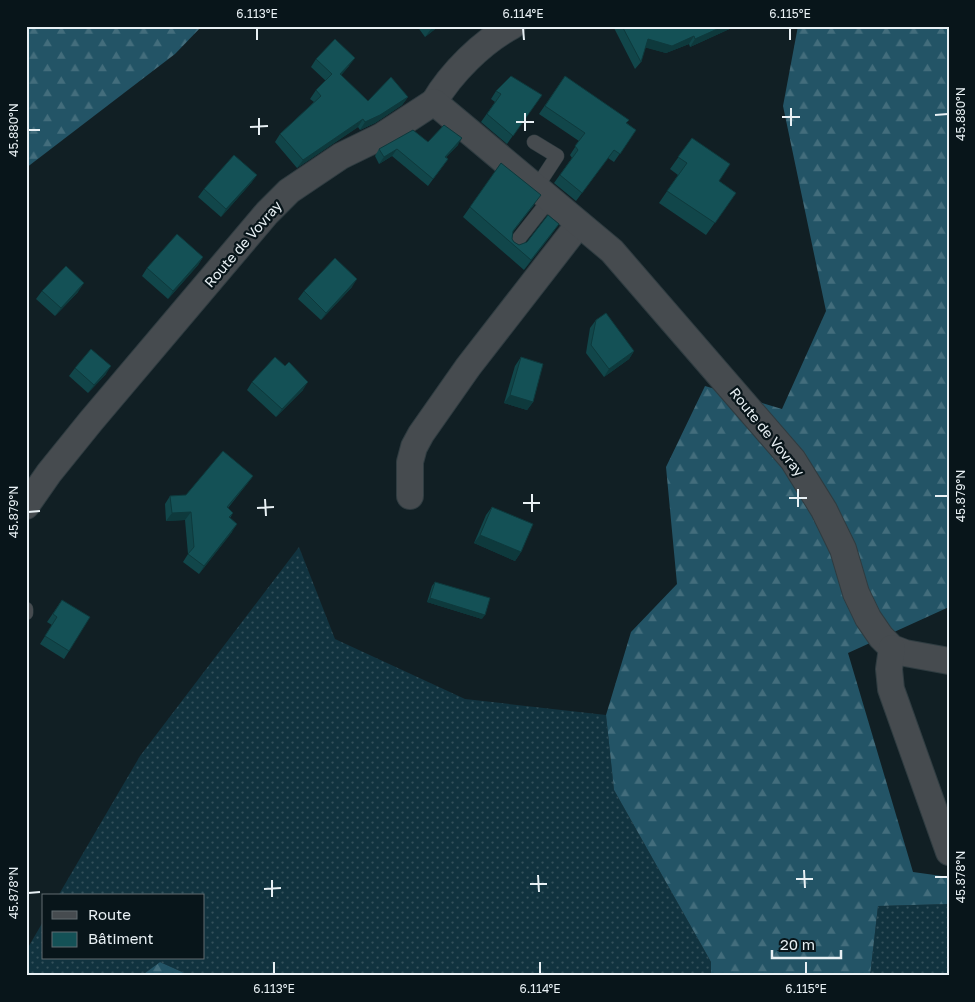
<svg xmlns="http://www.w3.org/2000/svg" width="975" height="1002" font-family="'Golos Text',sans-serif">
<defs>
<pattern id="grass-dots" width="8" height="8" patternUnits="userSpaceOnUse" patternTransform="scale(1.25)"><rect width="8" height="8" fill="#11333f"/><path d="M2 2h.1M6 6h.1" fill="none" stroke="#34515b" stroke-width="1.8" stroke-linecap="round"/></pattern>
<pattern id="forest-firs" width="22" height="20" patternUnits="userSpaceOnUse" patternTransform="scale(1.25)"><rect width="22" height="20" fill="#235466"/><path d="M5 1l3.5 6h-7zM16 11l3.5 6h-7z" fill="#436d7c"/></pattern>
</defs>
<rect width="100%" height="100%" fill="#111f24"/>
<!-- grass -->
<g fill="url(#grass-dots)">
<path d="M299,547L335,639L465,699L606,715L614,790L711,962V976H191L160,962L141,976H26V951L44,920V958H204V896H58L140,756Z"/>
<path d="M949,904V976H870L878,906Z"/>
</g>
<!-- forest -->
<g fill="url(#forest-firs)">
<path d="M26,26H202L175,54L26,168Z"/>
<path d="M798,26H949V607L848,653L913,872L949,877V904L878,906L870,976H711V962L614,790L606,715L631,632L677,584L666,467L705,386L782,409L826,311L783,106Z"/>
<path d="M160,962L191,976H141Z"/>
</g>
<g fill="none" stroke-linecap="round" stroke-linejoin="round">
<defs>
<g id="lane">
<path d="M534,142L557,156L536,188"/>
<path d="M513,246L550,199"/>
<path d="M26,609V613"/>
</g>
<g id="street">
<path d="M434,102C451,73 482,42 512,26"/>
<path d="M410,496V462L414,447L421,434L468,367L579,224"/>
<path d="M26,506L49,473L91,421L267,213L289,191L341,156L382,136L434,102L612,251L793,460L824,510L843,549L856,593L868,618L881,637L892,648L905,653L949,661"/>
<path d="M892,648L889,669L891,689L949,852"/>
</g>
</defs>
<!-- lane casing -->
<use href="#lane" stroke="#2f3c41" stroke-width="15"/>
<!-- street casing -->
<use href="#street" stroke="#2f3c41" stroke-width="28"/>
<!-- lane -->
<use href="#lane" stroke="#464b4f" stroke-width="14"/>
<!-- street -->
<use href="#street" stroke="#464b4f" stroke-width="26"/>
</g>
<!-- wall -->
<g fill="#11464a">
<path d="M417,26H439L425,37Z"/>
<path d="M613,26H736L690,47L689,44L666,53L645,47L641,62L635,69Z"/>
<path d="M316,59L349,66L341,75L368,101L408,97L402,105L375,123L360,130L358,127L297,168L275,142L280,134L314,102L310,99L316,90L326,81L311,67Z"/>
<path d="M565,76L636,130L614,162L608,158L576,201L554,183L572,158L570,155L579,141L539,114Z"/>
<path d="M496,91L542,95L507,144L481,122L495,102L491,99Z"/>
<path d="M692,138L719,181L736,193L706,235L659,203L678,175L670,169Z"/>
<path d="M428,142L458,145L446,157L448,159L428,186L392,156L379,164L375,156L379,149Z"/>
<path d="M501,163L534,205L513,232L512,239L514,242L519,245L552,234L524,270L463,217Z"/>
<path d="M257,175L251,183L221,217L198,197L204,189Z"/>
<path d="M203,257L198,265L168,299L142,276L147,268Z"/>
<path d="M352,287L321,320L298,299L304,291Z"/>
<path d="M42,291L78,292L55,316L36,299Z"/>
<path d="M596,320L634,351L629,359L604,377L586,353L590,328Z"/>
<path d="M521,357L533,402L527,410L504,403L515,366Z"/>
<path d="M75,368L106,374L88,393L69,376Z"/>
<path d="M252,382L303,390L276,417L247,390Z"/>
<path d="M253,476L247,484L228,508L233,513L230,518L232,532L199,574L183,562L188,554L185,520L166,521L165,504L170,496L186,495Z"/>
<path d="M492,507L521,552L515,561L474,543L486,515Z"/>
<path d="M435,582L482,619L427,602L432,586Z"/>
<path d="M62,600L69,651L64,659L40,644L52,625L47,622Z"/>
</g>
<!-- shaded-wall -->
<g fill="#0e393c">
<path d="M434,26H439L425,37L431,29Z"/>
<path d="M724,26H736L690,47L695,39Z"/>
<path d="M694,36L689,44L666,53L643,47L648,39Z"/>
<path d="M355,58L349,66L335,82L340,74Z"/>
<path d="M408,97L402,105L375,123L360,130L365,122Z"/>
<path d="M363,119L358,127L297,168L303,160Z"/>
<path d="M462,138L458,145L440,164L445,157Z"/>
<path d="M397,149L392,156L379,164L384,157Z"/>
<path d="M257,175L251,183L221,217L226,209Z"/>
<path d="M559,224L552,234L524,270L531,260Z"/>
<path d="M203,257L198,265L168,299L173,291Z"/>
<path d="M357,279L352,287L321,320L326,313Z"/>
<path d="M84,283L78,292L55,316L61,308Z"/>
<path d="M634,351L629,359L604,377L609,369Z"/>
<path d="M111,366L106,374L88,393L94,385Z"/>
<path d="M308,382L303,390L276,417L282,409Z"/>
<path d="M510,395L533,402L527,410L504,403Z"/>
<path d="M253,476L247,484L221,515L227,507Z"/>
<path d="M191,512L185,520L166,521L172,513Z"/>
<path d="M237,524L232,532L199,574L204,566Z"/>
<path d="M480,535L521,552L515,561L474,543Z"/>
<path d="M430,598L485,615L482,619L427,602Z"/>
</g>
<!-- building -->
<g fill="#145156" stroke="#0e393c">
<path d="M622,26H724L695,39L694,36L672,46L648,39L641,62Z"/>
<path d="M335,39L355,58L340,74L368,101L391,77L408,97L380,115L365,122L363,119L303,160L280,134L321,96L316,90L332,74L316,59Z"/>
<path d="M511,76L542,95L513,136L487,114L501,94L496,91Z"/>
<path d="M565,76L629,120L626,123L636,130L620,154L614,150L582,193L560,175L578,150L575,146L585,133L545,106Z"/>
<path d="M444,125L462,138L445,157L448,159L433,179L397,149L384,157L379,149L413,130L428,142Z"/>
<path d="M692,138L730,164L719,181L736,193L715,223L667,191L687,163L678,157Z"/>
<path d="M234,155L257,175L226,209L204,189Z"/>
<path d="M501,163L541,195L513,231L512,239L514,242L519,245L527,242L548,215L559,224L531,260L470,207Z"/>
<path d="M177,234L203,257L173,291L147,268Z"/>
<path d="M335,258L357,279L326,313L304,291Z"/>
<path d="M66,266L84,283L61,308L42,291Z"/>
<path d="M606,313L634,351L609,369L591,345L596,320Z"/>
<path d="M91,349L111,366L94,385L75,368Z"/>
<path d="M275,357L285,366L289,362L308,382L282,409L252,382Z"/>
<path d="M521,357L543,364L533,402L510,395Z"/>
<path d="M223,451L253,476L227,507L233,513L229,517L237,524L204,566L188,554L194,547L191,512L172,513L170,496L186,495Z"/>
<path d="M492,507L533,524L521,552L480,535Z"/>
<path d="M435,582L490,598L485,615L430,598Z"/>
<path d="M62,600L90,617L69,651L45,636L57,617L53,614Z"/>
</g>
<!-- ticks -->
<path fill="none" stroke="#e8f0f4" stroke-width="2" d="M257,28V40M523,28L524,40M790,28V40M791,108V126M525,113V131M935,115L948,114M782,117H800M259,118V135M516,122H534M250,127L268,126M28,130H40M798,489V507M532,494V512M935,496H948M789,498H807M265,499L266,516M523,503H540M257,508L274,507M28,512L40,511M804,870L805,888M538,875L539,892M935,877H948M796,879H813M272,880V897M530,884H547M264,889L281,888M28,893L40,892M274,962V974M540,962V974M806,962V974"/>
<g text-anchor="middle" stroke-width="4.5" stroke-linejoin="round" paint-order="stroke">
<!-- street labels -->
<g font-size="14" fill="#e8f0f4" stroke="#08151a">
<text transform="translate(243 244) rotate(-49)" y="5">Route de Vovray</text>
<text transform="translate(767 432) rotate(51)" y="5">Route de Vovray</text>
</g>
</g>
<!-- border -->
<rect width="975" height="1002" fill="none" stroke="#08151a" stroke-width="55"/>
<!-- legend -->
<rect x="42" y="894" width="162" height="65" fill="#08151a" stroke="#626d71"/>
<rect x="52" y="911" width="25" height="8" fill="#464b4f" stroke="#626d71"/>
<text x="88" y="920" font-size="15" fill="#e8f0f4">Route</text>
<rect x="52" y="932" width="25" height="15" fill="#145156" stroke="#626d71"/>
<text x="88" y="944" font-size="15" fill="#e8f0f4">Bâtiment</text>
<!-- scale -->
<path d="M772 950v8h69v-8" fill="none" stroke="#e8f0f4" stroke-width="2.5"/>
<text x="780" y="950" font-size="15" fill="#e8f0f4" stroke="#08151a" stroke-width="4" paint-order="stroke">20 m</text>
<rect x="28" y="28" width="920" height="946" fill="none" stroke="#e8f0f4" stroke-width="2"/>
<g font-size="12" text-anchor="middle" fill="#e8f0f4">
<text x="257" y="18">6.113°E</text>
<text x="523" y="18">6.114°E</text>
<text x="790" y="18">6.115°E</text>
<text transform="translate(961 114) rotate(-90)" y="4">45.880°N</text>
<text transform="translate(14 130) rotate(-90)" y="4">45.880°N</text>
<text transform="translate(961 496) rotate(-90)" y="4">45.879°N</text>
<text transform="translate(14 512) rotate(-90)" y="4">45.879°N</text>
<text transform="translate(961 877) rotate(-90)" y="4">45.878°N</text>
<text transform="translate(14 893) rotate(-90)" y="4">45.878°N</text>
<text x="274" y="993">6.113°E</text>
<text x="540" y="993">6.114°E</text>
<text x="806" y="993">6.115°E</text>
</g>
</svg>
